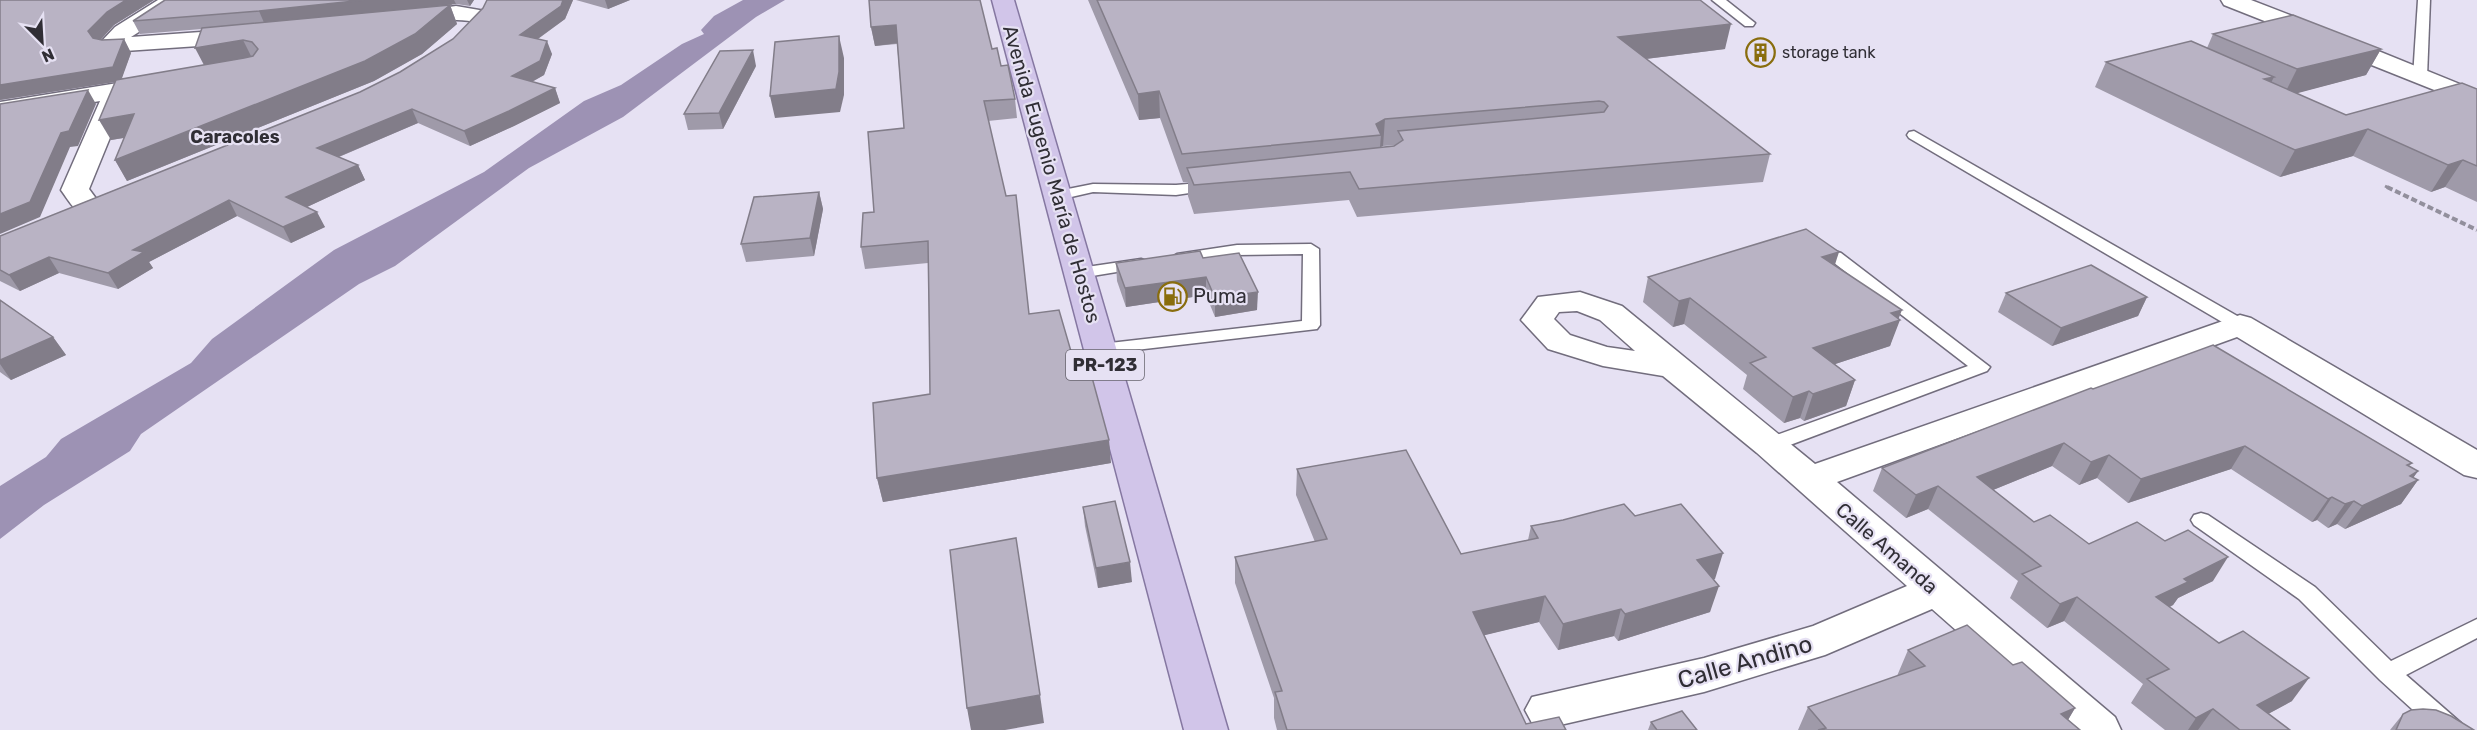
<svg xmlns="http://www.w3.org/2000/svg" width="2477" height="730" font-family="Rubik,sans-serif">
<rect width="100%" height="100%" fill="#e6e1f3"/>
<!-- water -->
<path fill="#9d92b4" d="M743,0H785L756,17L623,117L529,168L395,266L359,284L141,434L130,451L44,505L0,539V486L46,457L61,439L191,363L212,339L334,250L484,172L584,101L621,85L682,44L704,34L701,30L714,16Z"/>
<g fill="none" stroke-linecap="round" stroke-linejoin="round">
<defs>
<g id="lane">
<path d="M1712,0H1726L1755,23L1753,26H1745Z"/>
<path d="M2418,0H2430L2427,77L2420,81L2413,77Z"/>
<path d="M1914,131L2246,321L2249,325L2246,329H2234L1909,138L1907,135L1909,132Z"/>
<path d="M1211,182L1216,183L1218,186L1216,189L1176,195L1093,192L1058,200L1050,195L1053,192L1093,184L1176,185Z"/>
<path d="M1311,244L1319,249L1320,325L1317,329L1101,354L1095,353L1092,349L1095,345L1101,344L1302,321L1303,254L1237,255L1177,264L1169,259L1177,254L1237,245Z"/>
<path d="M1835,251L1841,253L1990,367L1987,371L1777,450L1770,451L1763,450L1760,445L1763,440L1968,366L1829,259L1827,256L1829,253Z"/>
<path d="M1141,259L1147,261L1149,264L1147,267L1080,278L1072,273L1080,268Z"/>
<path d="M2201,513L2208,515L2315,587L2391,661L2477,619V638L2406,675L2461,723L2464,730H2435L2380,680L2299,599L2194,525L2191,520L2194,515Z"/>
</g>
<g id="street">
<path d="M158,0H184L181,5L131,37L243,29L251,31L254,36L251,41L243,43L110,52L102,50L98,45L115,27Z"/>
<path d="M2221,0H2251L2295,17L2298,22L2294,27L2315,37L2356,42L2477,91V107L2344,54L2312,51L2289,44L2273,34L2266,24L2267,22L2224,5Z"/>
<path d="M456,6L485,11L488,16L485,21C475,23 467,20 457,20C438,19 419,28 400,24L397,19L400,14Z"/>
<path d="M155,77L164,79L167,84L164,89L127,96L89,189L103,208L99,214C77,219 73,206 61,190L100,101L0,118V102Z"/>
<path d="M1580,292L1622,306L1815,464L2240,315L2251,318L2477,450V478L2464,475L2237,337L1837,482L2115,717L2121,730H2069L1932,609L1825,655L1704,692L1547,728L1532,723L1525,710L1532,697L1704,658L1813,626L1907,586L1757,453L1663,376L1603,366L1548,349L1521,320L1538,297ZM1577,311L1600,320L1635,351L1607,347L1570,335L1554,319L1559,312Z"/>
</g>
<path id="primary" d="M992,0H1014L1228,730H1184Z"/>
</defs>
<!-- lane casing -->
<use href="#lane" stroke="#726d7d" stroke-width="3"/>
<!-- street casing -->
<use href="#street" stroke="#726d7d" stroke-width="3"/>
<!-- primary casing -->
<use href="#primary" stroke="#8577a1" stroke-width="3"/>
<!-- path-far1 -->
<path stroke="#928f9c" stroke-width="3" stroke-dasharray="4.5 2" stroke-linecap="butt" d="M2385,186L2391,189"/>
<!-- path -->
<path stroke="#928f9c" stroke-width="4" stroke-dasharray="6 3" stroke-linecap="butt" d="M2387,187L2477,230"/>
<!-- lane -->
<use href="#lane" fill="#fff" fill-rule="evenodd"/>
<!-- street -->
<use href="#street" fill="#fff" fill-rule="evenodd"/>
<!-- primary -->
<use href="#primary" fill="#d1c5e9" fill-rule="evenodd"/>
</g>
<!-- wall -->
<g fill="#9f9aa9" fill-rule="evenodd">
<path d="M0,0H154L114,25L100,40L124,39L131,53L121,79L204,65L202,29L140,34L133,21L165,0H474L470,6L456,4L417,8L450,5L457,24L422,54L374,81L127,181L115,160L124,138L111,140L115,82L0,100Z"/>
<path d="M487,0H573L565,19L538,39L552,54L544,75L532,82L555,88L560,103L514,126L470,146L418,123L339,157L358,165L365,180L307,207L325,227L291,243L237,216L149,262L153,268L118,289L59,273L20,291L0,281V236L360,92L400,72L453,39L483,8Z"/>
<path d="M576,0H630L608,9Z"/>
<path d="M1088,0H1700L1725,49L1646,59L1770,154L1763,182L1357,217L1349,200L1194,214L1188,196V182H1183L1160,118L1139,120ZM1396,145L1394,146L1381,147L1383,146Z"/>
<path d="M871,27L992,49L1015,99L1017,118L988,121L1029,314L1077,372L1111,463L883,502L877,478L930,394L928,263L865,269L861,247L874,212L904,128L897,44L875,46Z"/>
<path d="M2213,34L2381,49L2366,75L2296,93L2346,115L2477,89V202L2445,187L2431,192L2353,156L2280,177L2095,87L2106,62L2207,48Z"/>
<path d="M756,66L723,129L688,130L684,114Z"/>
<path d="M819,192L823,209L814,256L746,262L741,244Z"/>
<path d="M1203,258L1257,310L1215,317L1206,295L1126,307L1117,281L1116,263Z"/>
<path d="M1835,266L1898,319L1890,346L1835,364L1855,380L1846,406L1804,421L1800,418L1784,423L1743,389L1747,375L1684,324L1673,327L1643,302L1648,277Z"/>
<path d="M2006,293L2147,297L2138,316L2052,346L1998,312Z"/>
<path d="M0,300L53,337L66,355L11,380L0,372Z"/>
<path d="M2093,389L2412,463L2409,466L2418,471L2413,478L2418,480L2401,504L2345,529L2337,524L2328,528L2317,520L2312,522L2231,469L2128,503L2097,478L2079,485L2052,466L1993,490L2034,522L2089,544L2213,581L2178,598L2173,605L2170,607L2292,701L2268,714L2290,730H2165L2131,703L2143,684L2064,621L2047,628L2010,598L2018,581L1928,509L1906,518L1873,491L1882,468Z"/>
<path d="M1297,469L1461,554L1528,540L1531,526L1635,516L1715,579L1713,580L1710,612L1618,641L1614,636L1558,650L1539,622L1484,635L1526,724L1566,730H1277L1274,718V698L1235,583V557L1315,542L1296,495Z"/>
<path d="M1083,507L1132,582L1098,588L1085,526Z"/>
<path d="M1908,650L2013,665L2075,708L2068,720L2080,730H1798L1808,707L1897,676Z"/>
<path d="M2403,714L2474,730H2390Z"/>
<path d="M1651,722L1697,730H1648Z"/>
</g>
<!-- shaded-wall -->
<g fill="#827d89">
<path d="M126,0H154L114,25L96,45L88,31L107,12Z"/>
<path d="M364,0H454L456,4L265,25L259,11Z"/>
<path d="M467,0H474L470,6Z"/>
<path d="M563,0H573L565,19L525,48L520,35Z"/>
<path d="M605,0H630L608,9Z"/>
<path d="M450,5L457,24L422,54L374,81L127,181L115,160Z"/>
<path d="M1731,24L1725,49L1613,63L1618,37Z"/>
<path d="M896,25L899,43L875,46L871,27Z"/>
<path d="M839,36L844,58V95L840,112L775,118L770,96Z"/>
<path d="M124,39L131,53L121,81L0,100V85Z"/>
<path d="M243,40L253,60L205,67L195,48Z"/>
<path d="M547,41L552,54L544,75L517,90L512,76Z"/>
<path d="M2381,49L2366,75L2283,97L2297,69Z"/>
<path d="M753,50L756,66L723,129L719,113Z"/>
<path d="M2274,77L2261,102L2264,79Z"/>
<path d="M555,88L560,103L514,126L470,146L464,131Z"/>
<path d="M88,90L96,104L78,146L70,147L40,217L0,234V214Z"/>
<path d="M1159,91L1160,118L1139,120L1138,94Z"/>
<path d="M412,109L418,123L324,163L317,148Z"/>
<path d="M134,114L146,134L111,140L99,120Z"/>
<path d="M1385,119L1383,146L1380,147L1381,135L1376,124Z"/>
<path d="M2368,129L2353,156L2280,177L2295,150Z"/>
<path d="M2463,160L2445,187L2431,192L2448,165Z"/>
<path d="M358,165L365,180L294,213L286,197Z"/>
<path d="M819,192L823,209L814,256L810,238Z"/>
<path d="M229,200L237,216L149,262L153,268L118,289L108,273L133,250Z"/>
<path d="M317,212L325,227L291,243L283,227Z"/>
<path d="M1839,252L1831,277L1822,257Z"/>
<path d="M49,257L59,273L20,291L9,275Z"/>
<path d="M1206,277V295L1126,307L1125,288Z"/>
<path d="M1258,292L1257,310L1215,317V298Z"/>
<path d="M2147,297L2138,316L2052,346L2061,328Z"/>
<path d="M1690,298L1684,324L1673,327L1679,301Z"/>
<path d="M1902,310L1898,320H1900L1890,346L1805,374L1813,348L1891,313Z"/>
<path d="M53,337L66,355L11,380L0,364V360Z"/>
<path d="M1855,380L1846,406L1804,421L1813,394Z"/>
<path d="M1809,391L1800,418L1784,423L1793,397Z"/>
<path d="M1109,440L1111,463L883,502L877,478Z"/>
<path d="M2064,443L2052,466L1966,501L1977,477Z"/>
<path d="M2245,446L2231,469L2128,503L2141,479Z"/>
<path d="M2109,455L2097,478L2079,485L2091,462Z"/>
<path d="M2418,471L2408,485L2418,480L2401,504L2345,529L2362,506Z"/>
<path d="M1938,486L1928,509L1906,518L1916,495Z"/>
<path d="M2332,497L2317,520L2312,522L2328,499Z"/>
<path d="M2354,501L2337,524L2328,528L2345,504Z"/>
<path d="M1723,553L1715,579L1689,586L1697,560Z"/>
<path d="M2228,557L2213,581L2178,598L2173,605L2141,620L2156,597L2184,579Z"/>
<path d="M1130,562L1132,582L1098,588L1096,568Z"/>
<path d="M1719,586L1710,612L1618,641L1625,614Z"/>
<path d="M1545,596L1539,622L1469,639L1473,612Z"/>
<path d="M2077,597L2064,621L2047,628L2060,604Z"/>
<path d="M1621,609L1614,636L1558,650L1563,624Z"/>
<path d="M2309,678L2292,701L2240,729L2257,705Z"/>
<path d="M1040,695L1044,723L1005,730H971L967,708Z"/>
<path d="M2075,708L2062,730L2061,714Z"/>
<path d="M2213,709L2198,730H2188L2196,718Z"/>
</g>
<!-- building -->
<g fill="#b9b3c4" stroke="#827d89" stroke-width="1.5">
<path d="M0,0H126L107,12L88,31L93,38L102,40L124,39L113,67L0,85Z"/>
<path d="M165,0H364L259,11L133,21Z"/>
<path d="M487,0H563L561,6L520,35L547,41L540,61L512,76L555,88L509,111L464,131L412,109L317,148L358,165L286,197L317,212L283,227L229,200L133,250L144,252L108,273L49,257L9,275L0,270V236L360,92L400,72L453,39L483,8Z"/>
<path d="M869,0H980L992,49L997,48L1001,66L1008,65L1015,99L984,101L1006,196L1016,195L1029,314L1059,310L1077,372L1090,370L1109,440L877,478L873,403L930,394L929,306L928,241L861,247L863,213L874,212L868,132L904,128L896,25L871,27Z"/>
<path d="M1097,0H1700L1731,24L1618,37L1770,154L1359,189L1350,172L1194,185L1187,168L1394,146L1403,140L1398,131L1604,112L1608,106L1604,102L1599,101L1385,119L1376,124L1381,135L1182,154L1159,91L1138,94Z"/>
<path d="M450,5L415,34L365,61L115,160L134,114L99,120L116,80L244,58L253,56L258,49L252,42L243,40L195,48L202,28Z"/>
<path d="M2293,15L2381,49L2297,69L2213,34Z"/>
<path d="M839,36V72L836,89L770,96L775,42Z"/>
<path d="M2191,41L2274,77L2264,79L2346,115L2462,83L2477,89V166L2463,160L2448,165L2368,129L2295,150L2106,62Z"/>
<path d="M753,50L719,113L684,114L720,51Z"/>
<path d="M88,90L69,131L61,133L30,202L0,214V104Z"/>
<path d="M819,192L810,238L741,244L754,197Z"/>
<path d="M1806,229L1839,252L1822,257L1902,310L1891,313L1900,320L1813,348L1855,380L1813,394L1809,391L1793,397L1750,363L1766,357L1690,298L1679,301L1648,277Z"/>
<path d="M1200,251L1203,258L1239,253L1258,292L1215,298L1206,277L1125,288L1116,263Z"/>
<path d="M2091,265L2147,297L2061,328L2006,293Z"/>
<path d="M0,300L53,337L0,360Z"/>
<path d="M2213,345L2412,463L2407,465L2418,471L2410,476L2418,480L2362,506L2354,501L2345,504L2332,497L2328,499L2245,446L2141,479L2109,455L2091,462L2064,443L1977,477L2034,522L2050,515L2089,544L2137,522L2165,541L2188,530L2228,557L2184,579L2188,582L2156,597L2219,643L2243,631L2309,678L2257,705L2290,730H2240L2213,709L2196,718L2147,679L2169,669L2077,597L2060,604L2022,574L2041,566L1938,486L1916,495L1882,468L2091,388L2093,389Z"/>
<path d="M1406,450L1461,554L1538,538L1531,526L1563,520L1624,504L1635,516L1681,504L1723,553L1697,560L1719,586L1625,614L1621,609L1563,624L1545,596L1473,612L1526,724L1559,717L1566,730H1287L1275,692L1282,691L1235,557L1327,539L1297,469Z"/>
<path d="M1115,501L1130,562L1096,568L1083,507Z"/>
<path d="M1016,538L1040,695L967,708L950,550Z"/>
<path d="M1967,625L2013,665L2022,662L2075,708L2061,714L2080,730H1818L1826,728L1808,707L1925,666L1908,650Z"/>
<path d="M2423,709L2436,710L2451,716L2474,730H2396L2403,714L2411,710Z"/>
<path d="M1682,711L1697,730H1657L1651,722Z"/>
</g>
<!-- icons -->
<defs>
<symbol id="building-ring" viewBox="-11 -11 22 22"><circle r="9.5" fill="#e6e1f3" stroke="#896d0d" stroke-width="1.5"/><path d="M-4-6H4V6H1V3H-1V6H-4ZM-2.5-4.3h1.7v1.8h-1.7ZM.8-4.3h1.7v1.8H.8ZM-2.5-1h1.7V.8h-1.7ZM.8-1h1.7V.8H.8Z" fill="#896d0d"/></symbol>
<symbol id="fuel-ring" viewBox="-11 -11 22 22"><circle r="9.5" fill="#e6e1f3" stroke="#896d0d" stroke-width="1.5"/><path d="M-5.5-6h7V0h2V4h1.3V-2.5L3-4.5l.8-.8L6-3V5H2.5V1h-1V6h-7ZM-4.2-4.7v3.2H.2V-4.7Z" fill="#896d0d"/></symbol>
</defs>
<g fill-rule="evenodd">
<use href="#building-ring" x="1744" y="36" width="33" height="33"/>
<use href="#fuel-ring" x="1156" y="280" width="33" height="33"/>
</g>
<g text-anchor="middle" stroke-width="4.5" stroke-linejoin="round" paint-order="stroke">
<!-- far-poi labels -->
<g font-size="16" fill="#302e35" stroke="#e6e1f3" text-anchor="start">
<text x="1782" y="58">storage tank</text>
</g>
<!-- far-neighbourhood labels -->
<g font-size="18" font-weight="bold" fill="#302e35" stroke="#e6e1f3">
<text x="235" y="143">Caracoles</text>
</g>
<!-- shield labels -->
<rect fill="#e6e1f3" stroke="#67646e" stroke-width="1.5" x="1066" y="350" width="78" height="30" rx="4.5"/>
<g font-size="18" font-weight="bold" fill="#302e35">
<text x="1105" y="371">PR-123</text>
</g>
<!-- street labels -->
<g font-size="20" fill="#302e35" stroke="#e6e1f3">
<text transform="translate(1052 174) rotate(74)" y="7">Avenida Eugenio María de Hostos</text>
<text transform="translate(1887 548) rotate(41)" y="7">Calle Amanda</text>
</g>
<!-- poi labels -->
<g font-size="20" fill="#302e35" stroke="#e6e1f3" text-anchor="start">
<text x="1193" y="303">Puma</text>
</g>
<!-- near-street labels -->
<g font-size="24" fill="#302e35" stroke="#e6e1f3">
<text transform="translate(1745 662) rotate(-16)" y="8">Calle Andino</text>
</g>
</g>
<!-- north arrow -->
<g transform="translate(42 42) rotate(156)" stroke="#e6e1f3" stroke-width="4.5" paint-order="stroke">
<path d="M0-4.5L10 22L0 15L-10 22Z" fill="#302e35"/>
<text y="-9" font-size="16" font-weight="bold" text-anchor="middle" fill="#302e35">N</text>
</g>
</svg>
